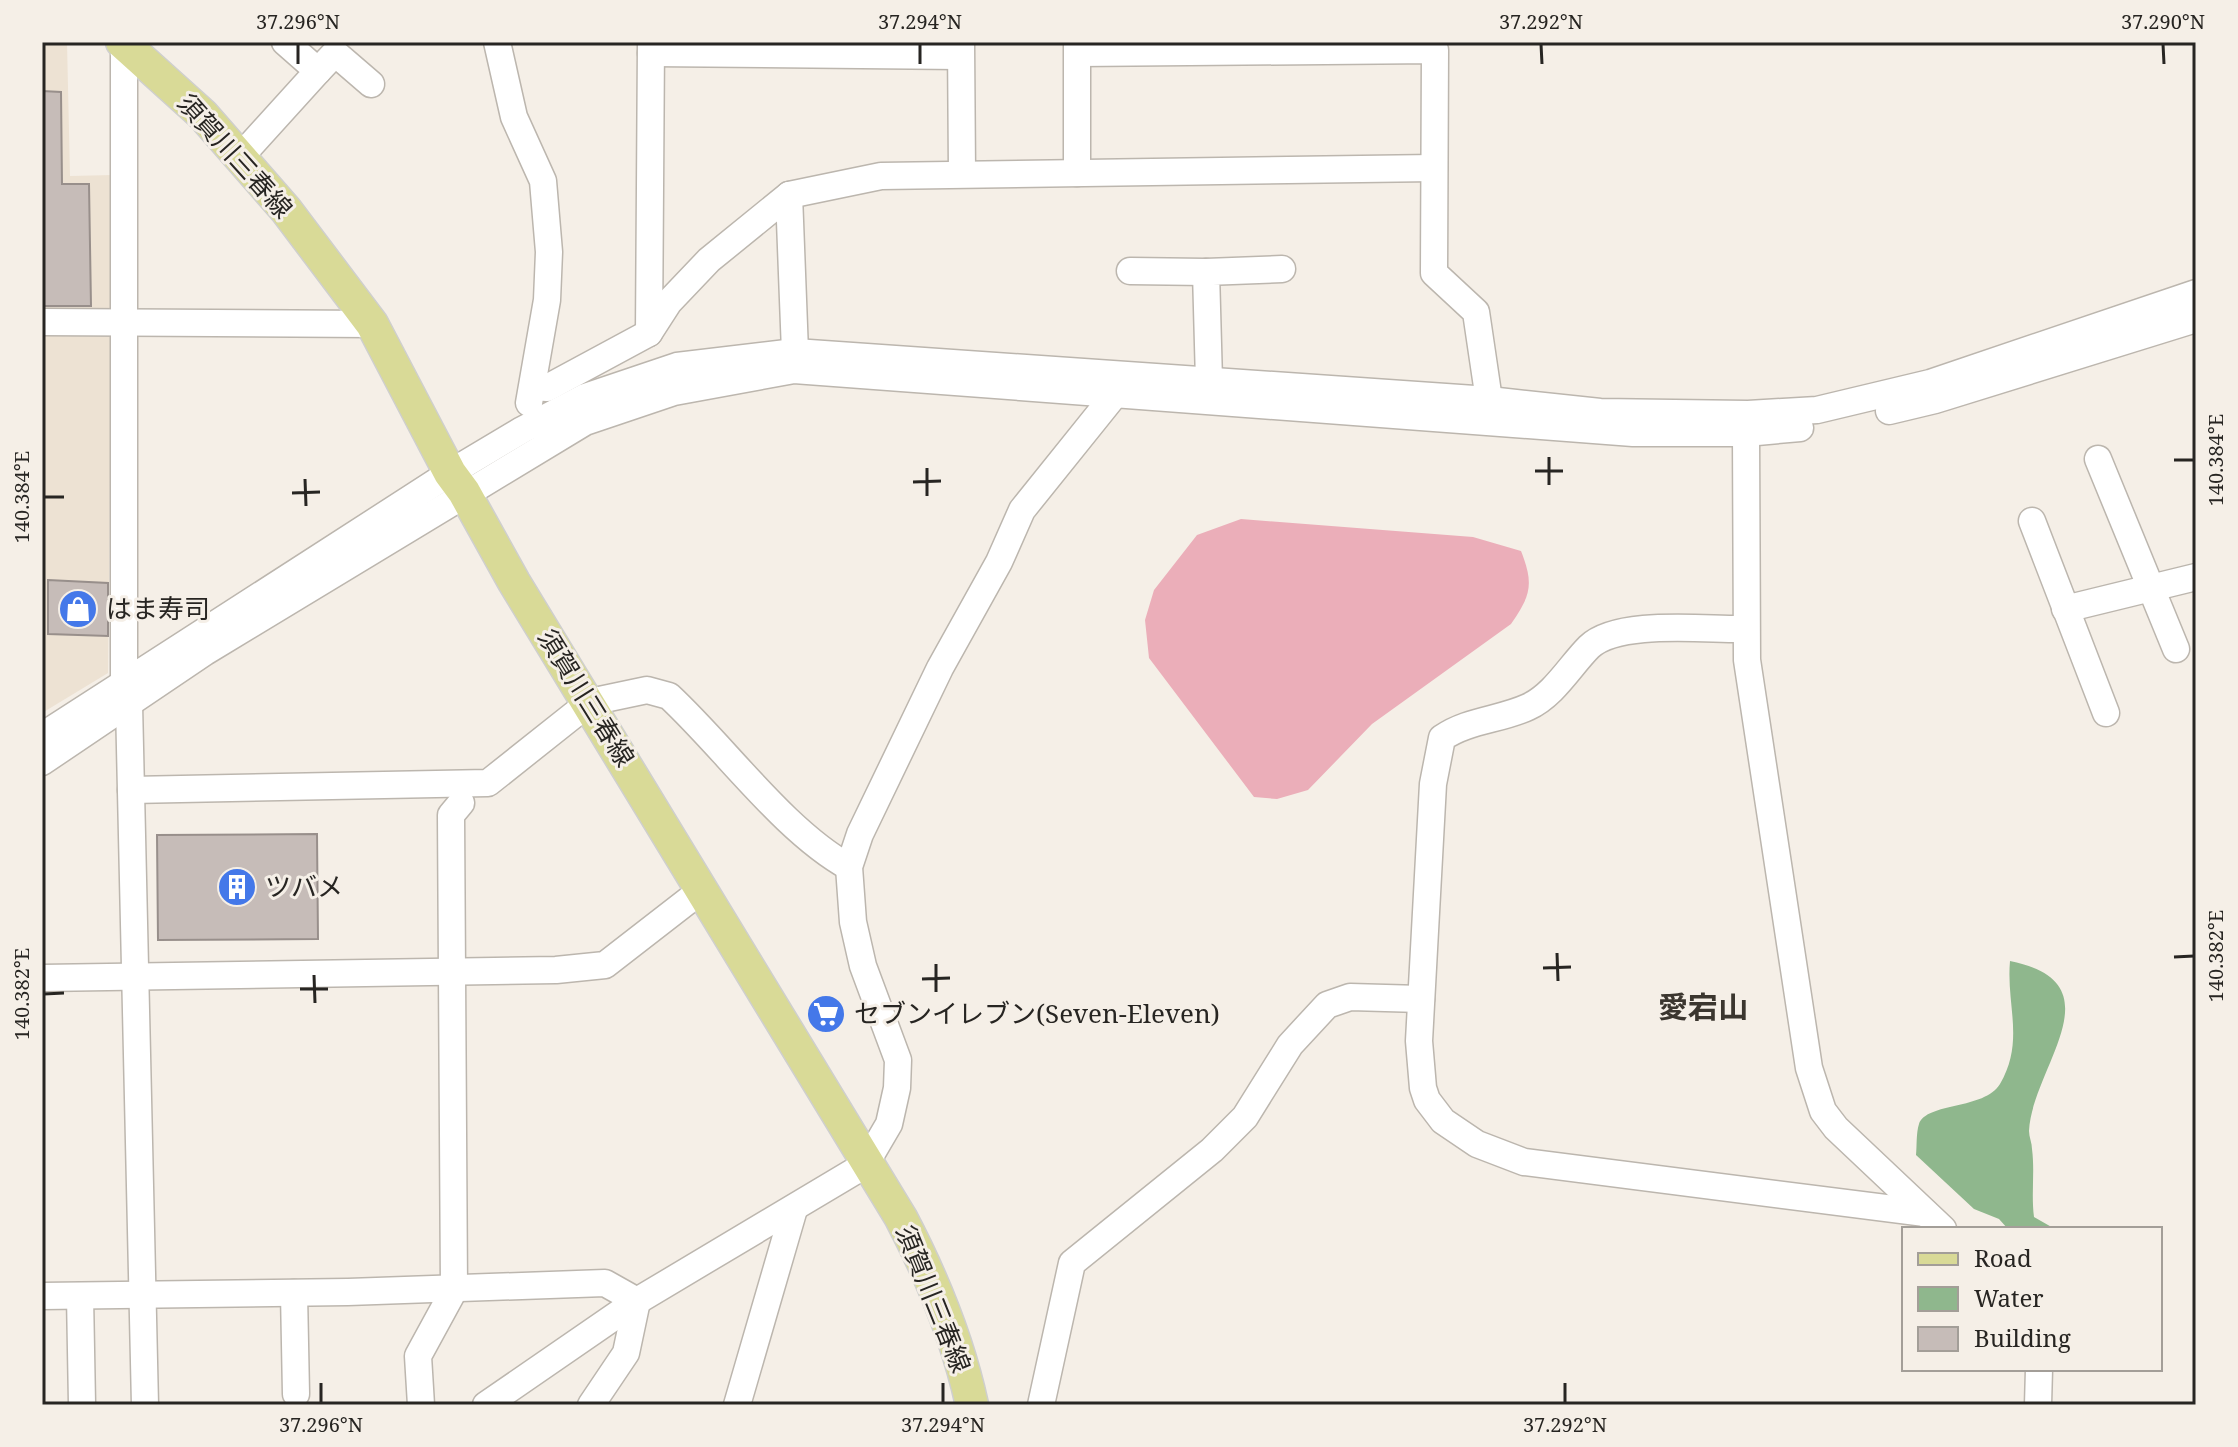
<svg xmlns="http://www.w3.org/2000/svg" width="2238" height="1447" font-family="'Noto Serif','Noto Sans JP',serif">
<rect width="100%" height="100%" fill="#f5efe7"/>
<!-- built -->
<path fill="#ede2d3" d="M42,42H67L70,176L113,175L108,673L42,713Z"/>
<!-- forest -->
<path fill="#ebaeb9" d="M1241,519L1473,537L1521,551C1534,584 1531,595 1511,624L1372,724L1308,790L1277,799L1254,797L1149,658L1145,620L1154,590L1197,535Z"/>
<!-- water -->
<path fill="#8fb78d" d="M2010,961C2120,983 2032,1067 2029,1131C2029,1137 2032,1143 2032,1149C2035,1172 2031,1194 2034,1217L2055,1229H2008L1999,1219L1974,1209L1916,1155C1917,1146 1916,1133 1919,1124C1927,1102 1984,1110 2000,1084C2025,1041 2006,1005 2010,961Z"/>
<!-- building -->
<g fill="#c6bcb8" stroke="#988f8b" stroke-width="2">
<path d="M42,91L61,92L62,184H89L91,306H42Z"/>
<path d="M48,580L108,583V636L48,634Z"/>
<path d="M317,834L318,939L158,940L157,835Z"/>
</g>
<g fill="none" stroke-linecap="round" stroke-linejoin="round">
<defs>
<g id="minor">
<path d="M497,42L514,117L543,181L549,252L547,300L529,403"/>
<path d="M961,42L962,173"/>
<path d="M124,44V684L129,704L145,1405"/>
<path d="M651,53L960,56"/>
<path d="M1078,53L1435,50L1434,273L1476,312L1489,400"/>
<path d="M318,71L335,53L371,84"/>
<path d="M240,157L318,71L285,42"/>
<path d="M1077,173V42"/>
<path d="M789,195L795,352"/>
<path d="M1130,271L1206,272"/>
<path d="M42,322L372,324"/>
<path d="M649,333L651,42"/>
<path d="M1209,381L1206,272L1282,269"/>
<path d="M533,387L547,388L649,333L669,302L709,260L789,195L881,176L1434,168"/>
<path d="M1889,411L1935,400L2196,319"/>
<path d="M1746,433L1747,660L1809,1068L1823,1111L1836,1128L1943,1229"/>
<path d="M2098,459L2176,649"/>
<path d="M2032,521L2106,713"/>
<path d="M2065,609L2196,577"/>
<path d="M1745,629C1706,630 1618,619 1589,647C1570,666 1554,695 1528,707C1500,720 1468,720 1442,738L1433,784L1419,1041L1423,1088L1427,1100L1443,1121L1477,1144L1524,1162L1925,1213"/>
<path d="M42,736L450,473L522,430L585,397L677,366L795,352L1489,400L1600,412L1748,414L1817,410L1930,383L2196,293"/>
<path d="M42,762L205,652L585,422L674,392L794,370L1633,433H1746L1800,428"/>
<path d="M131,790L488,783L590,702L647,690L669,696C725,748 784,831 849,867"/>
<path d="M42,978L556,970L605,965L703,889"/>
<path d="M294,1293L296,1394"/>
<path d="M42,1296L348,1292L605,1283L637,1301L626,1353L591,1405"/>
<path d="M80,1296L82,1404"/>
<path d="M421,1405L418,1356L454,1290L451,815L461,803"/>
<path d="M486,1405L637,1301L865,1165L889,1124L897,1088L898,1060L863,966L853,922L849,867L860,834L940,668L999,562L1022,510L1116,393L1119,383"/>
<path d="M737,1405L794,1209"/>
<path d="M1041,1405L1072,1263L1212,1150L1245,1117L1290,1045L1327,1005L1350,997L1421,999"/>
<path d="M2038,1405L2039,1369"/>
</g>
<path id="major" d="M122,42L203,115L286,210L372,324L450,473L464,492L514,582L901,1218C932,1277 958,1340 972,1405"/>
</defs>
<!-- minor casing -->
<use href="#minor" stroke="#bcb6ae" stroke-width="29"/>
<!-- major casing -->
<use href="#major" stroke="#cfcfce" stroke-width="35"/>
<!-- minor -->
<use href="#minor" stroke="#fff" stroke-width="26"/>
<!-- major -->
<use href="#major" stroke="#d9da97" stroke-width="32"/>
</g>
<!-- ticks -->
<path fill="none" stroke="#272522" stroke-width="3" d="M298,44V64M920,44V64M1541,44L1542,64M2163,44L2164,64M1549,457V485M2174,460H2194M927,468V496M1535,471H1563M305,479L306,506M913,482L941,481M292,493L320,492M44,497H64M1557,953L1558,981M2174,957L2194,956M936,964V992M1543,968L1571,967M314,975L315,1003M922,979L950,978M300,989H328M44,994L64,993M321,1383V1403M943,1383V1403M1565,1383V1403"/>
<!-- icons -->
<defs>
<symbol id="shop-disc" viewBox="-11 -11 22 22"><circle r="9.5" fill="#4478e9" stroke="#f5efe7"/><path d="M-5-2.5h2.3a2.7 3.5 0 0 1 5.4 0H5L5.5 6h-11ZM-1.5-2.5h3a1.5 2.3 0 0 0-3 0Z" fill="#fff"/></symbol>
<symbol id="building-disc" viewBox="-11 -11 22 22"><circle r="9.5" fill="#4478e9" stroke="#f5efe7"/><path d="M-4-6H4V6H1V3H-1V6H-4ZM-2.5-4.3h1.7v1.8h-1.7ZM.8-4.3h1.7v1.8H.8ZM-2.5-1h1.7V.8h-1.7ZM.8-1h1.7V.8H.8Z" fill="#fff"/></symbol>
<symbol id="supermarket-disc" viewBox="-11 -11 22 22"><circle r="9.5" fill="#4478e9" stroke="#f5efe7"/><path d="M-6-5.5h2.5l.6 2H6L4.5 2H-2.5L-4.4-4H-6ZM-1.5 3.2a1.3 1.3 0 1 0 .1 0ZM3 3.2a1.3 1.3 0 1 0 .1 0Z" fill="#fff"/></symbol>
</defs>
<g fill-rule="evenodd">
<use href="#shop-disc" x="56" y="587" width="44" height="44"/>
<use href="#building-disc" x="215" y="865" width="44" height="44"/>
<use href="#supermarket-disc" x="804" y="992" width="44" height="44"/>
</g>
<g text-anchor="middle" stroke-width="6" stroke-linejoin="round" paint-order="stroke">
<!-- street labels -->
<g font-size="26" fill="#272522" stroke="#f5efe7">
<text transform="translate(235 156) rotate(48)" y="9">須賀川三春線</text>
<text transform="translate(586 698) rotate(58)" y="9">須賀川三春線</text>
<text transform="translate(933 1299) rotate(68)" y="9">須賀川三春線</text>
</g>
<!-- poi labels -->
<g font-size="26" fill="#272522" stroke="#f5efe7" text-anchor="start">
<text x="106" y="618">はま寿司</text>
<text x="265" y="896">ツバメ</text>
<text x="854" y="1023">セブンイレブン(Seven-Eleven)</text>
</g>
<!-- quarter labels -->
<g font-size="30" font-weight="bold" fill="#3b362f" stroke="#f5efe7">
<text x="1703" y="1018">愛宕山</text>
</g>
</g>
<!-- border -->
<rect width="2238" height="1447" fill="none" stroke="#f5efe7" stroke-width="88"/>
<!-- legend -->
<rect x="1902" y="1227" width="260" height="144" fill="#f5efe7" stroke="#a39e98" stroke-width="2"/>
<rect x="1918" y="1253" width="40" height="12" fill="#d9da97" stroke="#a39e98" stroke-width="2"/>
<text x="1974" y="1267" font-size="24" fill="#272522">Road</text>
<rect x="1918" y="1287" width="40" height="24" fill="#8fb78d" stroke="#a39e98" stroke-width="2"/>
<text x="1974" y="1307" font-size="24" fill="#272522">Water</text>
<rect x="1918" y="1327" width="40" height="24" fill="#c6bcb8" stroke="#a39e98" stroke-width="2"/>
<text x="1974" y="1347" font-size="24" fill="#272522">Building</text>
<rect x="44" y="44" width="2150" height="1359" fill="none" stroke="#272522" stroke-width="3"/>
<g font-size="20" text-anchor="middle" fill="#272522">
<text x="298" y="29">37.296°N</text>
<text x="920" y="29">37.294°N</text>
<text x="1541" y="29">37.292°N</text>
<text x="2163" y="29">37.290°N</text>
<text transform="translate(2216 460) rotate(-90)" y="7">140.384°E</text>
<text transform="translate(22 497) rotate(-90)" y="7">140.384°E</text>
<text transform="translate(2216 956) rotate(-90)" y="7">140.382°E</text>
<text transform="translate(22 994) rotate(-90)" y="7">140.382°E</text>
<text x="321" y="1432">37.296°N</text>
<text x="943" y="1432">37.294°N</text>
<text x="1565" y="1432">37.292°N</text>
</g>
</svg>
